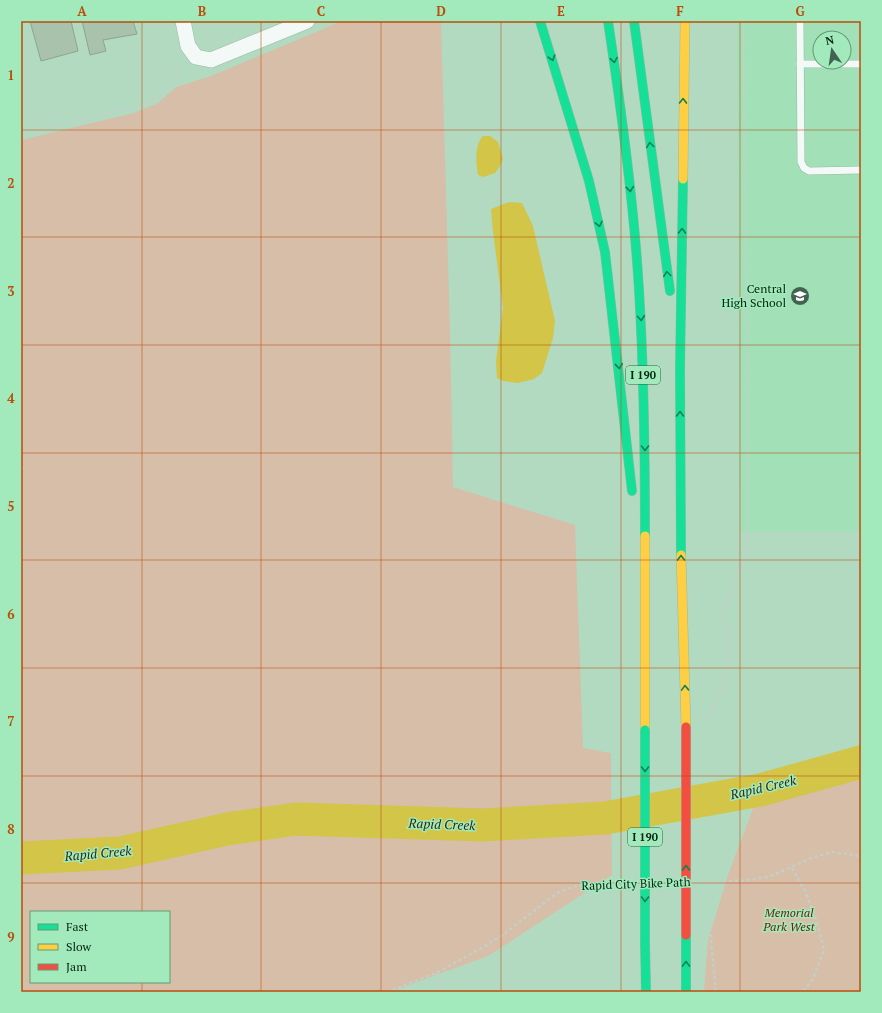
<svg xmlns="http://www.w3.org/2000/svg" width="882" height="1013" font-family="'PT Serif',serif">
<rect width="100%" height="100%" fill="#b2dac0"/>
<!-- built -->
<path fill="#a2e0b8" fill-rule="evenodd" d="M737,21H861V531H740ZM820,38H844V62H820Z"/>
<!-- green -->
<g fill="#d7bea8" fill-rule="evenodd">
<path d="M342,21H441L450,330L453,487L575,525L583,748L611,753L612,875L488,956L390,992H21V140L134,113L158,103L176,87L211,76ZM31,912H169V982H31Z"/>
<path d="M861,762V992H704L708,940L729,872L760,790Z"/>
</g>
<!-- water -->
<g fill="#d2c548">
<path d="M483,136H490L498,142L503,159L500,166L495,173L483,177L478,175C476,162 474,146 483,136Z"/>
<path d="M509,202L522,203L533,226L555,321L553,338L542,373L534,379L518,383L503,381L497,378L496,361L503,308L493,232L491,209Z"/>
</g>
<g fill="none" stroke-linecap="round" stroke-linejoin="round">
<!-- river -->
<path stroke="#d2c548" stroke-width="33" d="M21,858L120,853L227,829L296,819L483,825L605,818L760,790L861,762"/>
</g>
<!-- building -->
<g fill="#a8c2ab" stroke="#8da68e">
<path d="M30,21H71L78,51L41,61Z"/>
<path d="M82,21H133L137,34L103,40L106,51L90,55Z"/>
</g>
<g fill="none" stroke-linecap="round" stroke-linejoin="round">
<defs>
<g id="lane">
<path d="M800,21L801,162L804,168L809,171L861,170"/>
<path d="M800,64H861"/>
</g>
<path id="street" d="M183,21L188,46L196,57L211,60L307,21"/>
<g id="fast">
<path d="M540,21L589,181L605,252L632,491"/>
<path d="M608,21C620,101 631,180 637,261C644,352 645,444 645,536"/>
<path d="M634,21L670,291"/>
<path d="M681,555L680,368L683,179"/>
<path d="M686,935V992"/>
<path d="M645,943L646,992"/>
</g>
<g id="slow">
<path d="M683,179L685,21"/>
<path d="M681,555L686,727"/>
<path d="M645,730V536"/>
</g>
</defs>
<!-- lane casing -->
<use href="#lane" stroke="#99b8a3" stroke-width="8"/>
<!-- street casing -->
<use href="#street" stroke="#99b8a3" stroke-width="16"/>
<!-- fast casing -->
<use href="#fast" stroke="#99b8a3" stroke-width="10"/>
<!-- slow casing -->
<use href="#slow" stroke="#99b8a3" stroke-width="10"/>
<!-- path -->
<g stroke="#c3d0c8" stroke-width="2.5" stroke-dasharray="3 3" stroke-linecap="butt">
<path d="M21,134L142,105C158,97 169,88 179,73L177,63"/>
<path d="M21,468H25"/>
<path d="M707,717L722,694L727,665L725,606L748,549L747,309L743,21"/>
<path d="M792,868L805,891L818,925L824,950L813,979L803,992"/>
<path d="M705,883L750,880L771,876L811,858L832,852L861,856"/>
<path d="M707,923L710,929L716,992"/>
<path d="M436,973L446,992"/>
<path d="M387,992L436,973L480,949L504,934L557,893L572,887L582,885L626,883"/>
</g>
<!-- lane -->
<use href="#lane" stroke="#f3f9f6" stroke-width="7"/>
<!-- street -->
<use href="#street" stroke="#f3f9f6" stroke-width="15"/>
<!-- fast -->
<use href="#fast" stroke="#16e098" stroke-width="9"/>
<!-- slow -->
<use href="#slow" stroke="#ffcf43" stroke-width="9"/>
<defs>
<path id="fast-bridge" d="M645,730V943"/>
<path id="jam-bridge" d="M686,727V935"/>
</defs>
<!-- fast-bridge casing -->
<use href="#fast-bridge" stroke="#99b8a3" stroke-width="10" stroke-linecap="butt"/>
<!-- jam-bridge casing -->
<use href="#jam-bridge" stroke="#99b8a3" stroke-width="10" stroke-linecap="butt"/>
<!-- fast-bridge -->
<use href="#fast-bridge" stroke="#16e098" stroke-width="9"/>
<!-- jam-bridge -->
<use href="#jam-bridge" stroke="#f24e42" stroke-width="9"/>
</g>
<!-- one-way arrows -->
<defs><path id="oneway-chevron" d="M-2-3.5L2.5 0L-2 3.5" fill="none" stroke-width="1.6" stroke-linecap="round" stroke-linejoin="round"/></defs>
<g stroke="#0e8255">
<use href="#oneway-chevron" transform="translate(552 58) rotate(73)"/>
<use href="#oneway-chevron" transform="translate(614 60) rotate(81)"/>
<use href="#oneway-chevron" transform="translate(683 101) rotate(-89)"/>
<use href="#oneway-chevron" transform="translate(650 145) rotate(-98)"/>
<use href="#oneway-chevron" transform="translate(630 189) rotate(84)"/>
<use href="#oneway-chevron" transform="translate(599 224) rotate(77)"/>
<use href="#oneway-chevron" transform="translate(682 231) rotate(-89)"/>
<use href="#oneway-chevron" transform="translate(667 274) rotate(-98)"/>
<use href="#oneway-chevron" transform="translate(641 318) rotate(86)"/>
<use href="#oneway-chevron" transform="translate(619 366) rotate(84)"/>
<use href="#oneway-chevron" transform="translate(680 414) rotate(-90)"/>
<use href="#oneway-chevron" transform="translate(645 448) rotate(90)"/>
<use href="#oneway-chevron" transform="translate(681 558) rotate(-91)"/>
<use href="#oneway-chevron" transform="translate(685 688) rotate(-92)"/>
<use href="#oneway-chevron" transform="translate(645 769) rotate(90)"/>
<use href="#oneway-chevron" transform="translate(686 868) rotate(-90)"/>
<use href="#oneway-chevron" transform="translate(645 899) rotate(90)"/>
<use href="#oneway-chevron" transform="translate(686 964) rotate(-90)"/>
</g>
<!-- grid -->
<path fill="none" stroke="#bb4e0d" stroke-width="1" stroke-opacity="0.55" d="M142,21V912M261,21V992M381,21V992M501,21V992M621,21V992M740,21V992M21,130H861M21,237H861M21,345H861M21,453H861M21,560H861M21,668H861M21,776H861M21,883H861M142,982V992"/>
<!-- icons -->
<defs>
<symbol id="school-disc" viewBox="-11 -11 22 22"><circle r="9.5" fill="#42634f" stroke="#a2eabb"/><path d="M0-5L7-2L0 1L-7-2ZM-4 1L0 2.5L4 1V4Q0 6-4 4Z" fill="#fff"/></symbol>
</defs>
<g fill-rule="evenodd">
<use href="#school-disc" x="789" y="285" width="22" height="22"/>
</g>
<g text-anchor="middle" stroke-width="3" stroke-linejoin="round" paint-order="stroke">
<!-- shield labels -->
<g fill="#a2eabb" stroke="#345f45" stroke-width="1">
<rect x="626" y="366" width="34" height="18" rx="3"/>
<rect x="628" y="828" width="34" height="18" rx="3"/>
</g>
<g font-size="11" font-weight="bold" fill="#052312">
<text x="643" y="379">I 190</text>
<text x="645" y="841">I 190</text>
</g>
<!-- poi labels -->
<g font-size="12" fill="#052312" stroke="#a2eabb" text-anchor="end">
<text x="786" y="293">Central<tspan x="786" dy="14">High School</tspan></text>
</g>
<!-- street labels -->
<g font-size="12" fill="#052312" stroke="#a2eabb">
<text transform="translate(636 884) rotate(-2)" y="4">Rapid City Bike Path</text>
</g>
<!-- park labels -->
<g font-size="12" font-style="italic" fill="#70210d" stroke="#a2eabb">
<text x="789" y="917">Memorial<tspan x="789" dy="14">Park West</tspan></text>
</g>
<!-- water labels -->
<g font-size="13" font-style="italic" fill="#302a12" stroke="#a2eabb">
<text transform="translate(763 787) rotate(-13)" y="5">Rapid Creek</text>
<text transform="translate(442 824) rotate(2)" y="5">Rapid Creek</text>
<text transform="translate(98 853) rotate(-5)" y="5">Rapid Creek</text>
</g>
</g>
<!-- border -->
<rect width="882" height="1013" fill="none" stroke="#a2eabb" stroke-width="44"/>
<!-- legend -->
<rect x="30" y="911" width="140" height="72" fill="#a2eabb" stroke="#639a77"/>
<rect x="38" y="924" width="20" height="6" fill="#16e098" stroke="#639a77"/>
<text x="66" y="931" font-size="12" fill="#052312">Fast</text>
<rect x="38" y="944" width="20" height="6" fill="#ffcf43" stroke="#639a77"/>
<text x="66" y="951" font-size="12" fill="#052312">Slow</text>
<rect x="38" y="964" width="20" height="6" fill="#f24e42" stroke="#639a77"/>
<text x="66" y="971" font-size="12" fill="#052312">Jam</text>
<!-- north arrow -->
<g transform="translate(832 50) rotate(347)"><circle r="19" fill="#a2eabb" stroke="#639a77"/>
<path d="M0-3L7 15L0 10L-7 15Z" fill="#42634f"/>
<text y="-6" font-size="11" font-weight="bold" text-anchor="middle" fill="#052312">N</text>
</g>
<rect x="22" y="22" width="838" height="969" fill="none" stroke="#bb4e0d" stroke-width="1.5"/>
<g font-size="13" text-anchor="middle" font-weight="bold" fill="#bb4e0d">
<text x="82" y="16">A</text>
<text x="202" y="16">B</text>
<text x="321" y="16">C</text>
<text x="441" y="16">D</text>
<text x="561" y="16">E</text>
<text x="680" y="16">F</text>
<text x="800" y="16">G</text>
<text x="11" y="80">1</text>
<text x="11" y="188">2</text>
<text x="11" y="296">3</text>
<text x="11" y="403">4</text>
<text x="11" y="511">5</text>
<text x="11" y="619">6</text>
<text x="11" y="726">7</text>
<text x="11" y="834">8</text>
<text x="11" y="942">9</text>
</g>
</svg>
